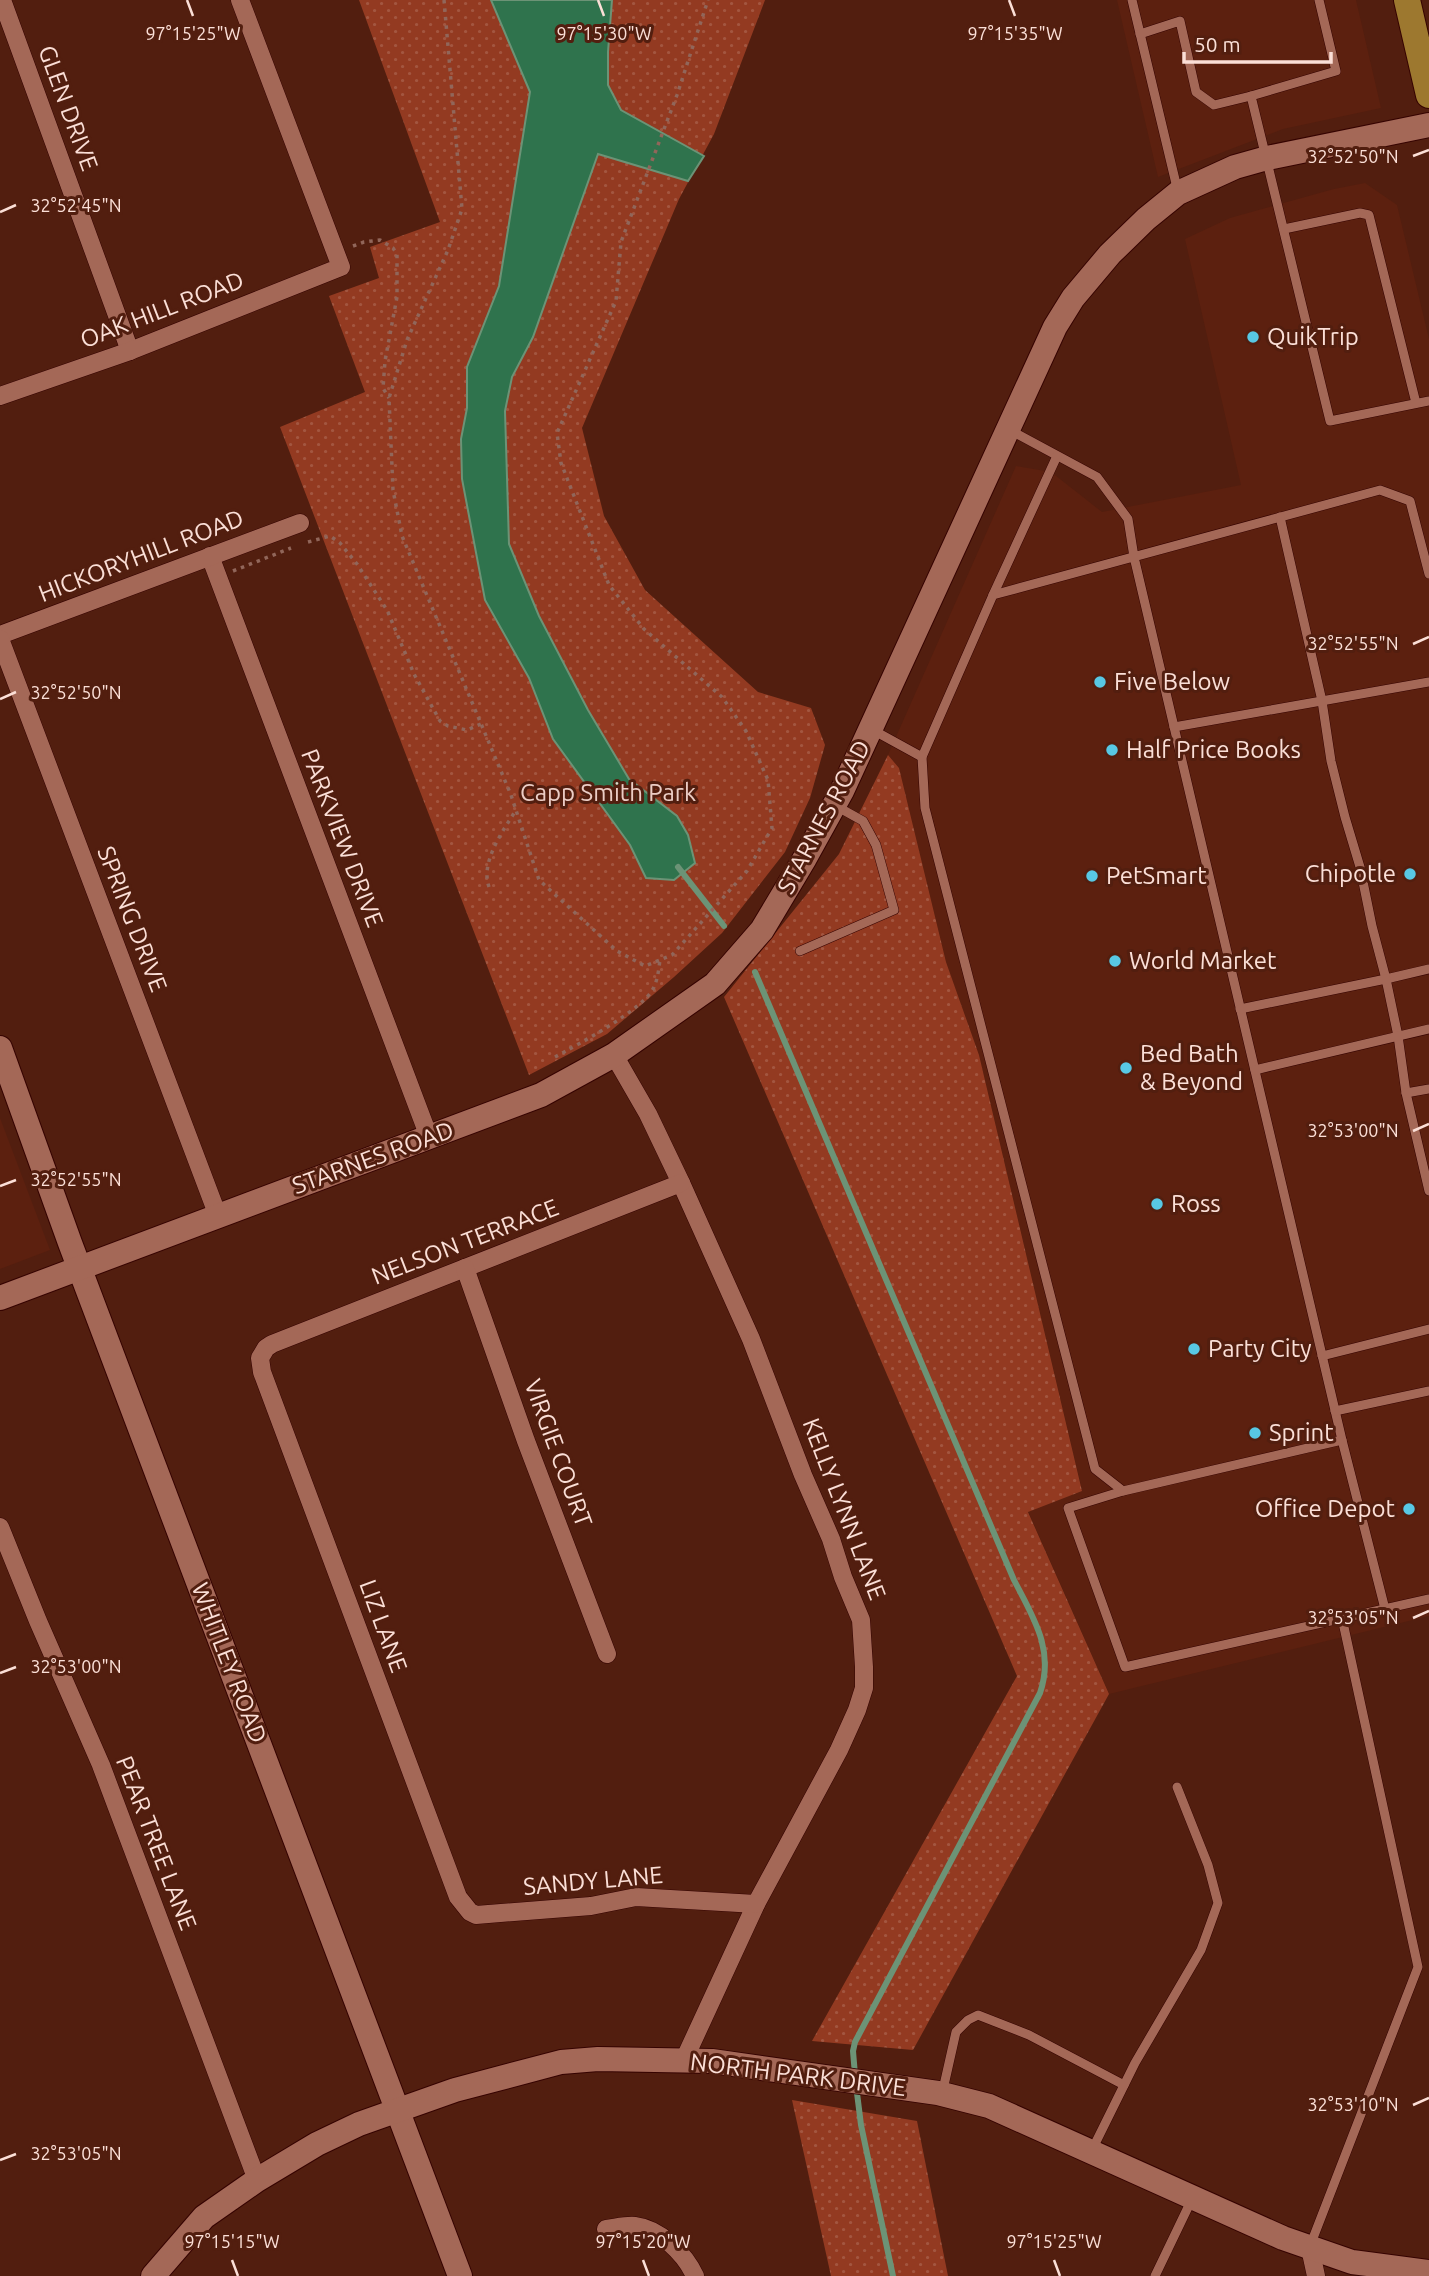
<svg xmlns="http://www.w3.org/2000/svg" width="1429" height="2276" font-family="Ubuntu,sans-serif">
<defs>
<pattern id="green-dots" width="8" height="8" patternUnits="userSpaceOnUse" patternTransform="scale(1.75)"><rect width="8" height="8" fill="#933a21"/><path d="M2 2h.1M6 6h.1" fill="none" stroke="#a35640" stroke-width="1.8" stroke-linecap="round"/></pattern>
</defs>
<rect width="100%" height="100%" fill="#521e0f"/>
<!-- built -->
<g fill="#5c200f">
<path d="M1117,0H1356L1381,108L1283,129L1158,177Z"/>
<path d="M1365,183L1397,205L1429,339V1616L1109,1694L1028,1511L1082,1490L979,1055L946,962L899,768L888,755L1016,466L1051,472L1102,512L1241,485L1185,239L1230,218L1334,189Z"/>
<path d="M0,1118L50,1250L0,1269Z"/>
</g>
<!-- green -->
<g fill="url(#green-dots)">
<path d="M359,0H765L714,134L679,199L582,428L604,516L645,590L758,692L811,708L825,745L810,798L785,852L722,933L674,977L607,1034L529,1075L280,427L365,392L329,296L379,278L370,247L440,222Z"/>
<path d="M888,755L899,768L946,962L979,1055L1082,1491L1028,1512L1109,1694L913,2050L812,2041L1017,1676L724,997L839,854Z"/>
<path d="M792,2100L917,2121L948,2276H831Z"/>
</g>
<!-- water -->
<path fill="#2f734d" stroke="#6c9376" stroke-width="2" d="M491,0H612L608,52V85L621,110L704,156L688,181L598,154L533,337L512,377L505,411L509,544L539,616L588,710L629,779L677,816L688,835L695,863L674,880L646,878L630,845L553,739L529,678L485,600L462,479L461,439L467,408V367L499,286L530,92Z"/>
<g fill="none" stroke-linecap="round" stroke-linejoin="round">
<!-- stream -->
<g stroke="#6c9376" stroke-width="6">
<path d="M678,867L724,926"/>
<path d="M755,972L1014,1580C1033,1617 1055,1650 1040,1693L855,2042L853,2051L855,2075"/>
<path d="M856,2085L861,2125L893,2276"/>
</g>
<defs>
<g id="lane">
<path d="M1132,0L1178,192"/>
<path d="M1319,0L1336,71L1251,96L1330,421L1429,401"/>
<path d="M1140,34L1180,21L1196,92L1214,105L1251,96"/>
<path d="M1284,229L1360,213L1369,215L1416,403"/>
<path d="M1008,429L1097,477L1128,519L1134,557L1342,1440L1123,1491L1095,1469L925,808L922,757L993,595L1380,490L1410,501L1429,574"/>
<path d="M1280,517L1322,701L1331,761L1345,817L1360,867L1372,926L1386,979L1429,969"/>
<path d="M993,595L1057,456"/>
<path d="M1174,727L1429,682"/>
<path d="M871,729L922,757"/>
<path d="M800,951L894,910L876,845L863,821L836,806"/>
<path d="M1240,1009L1386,979L1398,1036L1406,1093L1429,1191"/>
<path d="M1255,1070L1429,1029"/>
<path d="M1406,1093L1429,1089"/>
<path d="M1322,1356L1429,1329"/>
<path d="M1335,1411L1429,1391"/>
<path d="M1342,1440L1385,1609"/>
<path d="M1123,1491L1068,1508L1125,1667L1429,1599"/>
<path d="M942,2094L956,2032L968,2020L978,2015L1029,2035L1124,2085"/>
<path d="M1092,2150L1135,2063L1201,1950L1218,1903L1208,1865L1177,1787"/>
<path d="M1310,2246L1418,1967L1342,1618"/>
<path d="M1155,2276L1192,2199"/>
</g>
<g id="street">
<path d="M2,0L130,351"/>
<path d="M0,396L130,351L341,267L240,0"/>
<path d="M210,556L429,1137"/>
<path d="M0,635L300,523"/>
<path d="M0,639L218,1216"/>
<path d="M614,1055L648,1114L681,1183L751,1339L803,1475L831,1539L843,1577L861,1620L864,1667V1688L857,1710L839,1750L756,1904L684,2060"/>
<path d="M681,1183L272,1344L266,1348L260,1358L262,1372L458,1897L470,1912L476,1915L591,1906L636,1897L756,1904"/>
<path d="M465,1268L526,1441L607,1654"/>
<path d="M0,1527L38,1621L101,1765L257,2180"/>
<path d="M606,2229C615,2228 626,2225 635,2226C660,2229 685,2254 695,2276"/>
<path d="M1310,2248L1316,2276"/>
</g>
<g id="secondary">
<path d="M0,1048L70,1243L460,2276"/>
<path d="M0,1298L541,1095L614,1055L715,984L762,930L805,858L842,791L1055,327L1073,298L1110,254L1146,219L1178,193L1235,167L1267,158L1429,125"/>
<path d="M153,2276L204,2217L257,2180L317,2144L359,2124L455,2090L561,2062L598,2059L712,2061L938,2093L989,2106L1283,2238L1352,2262L1429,2272"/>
</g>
<path id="primary" d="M1407,0L1429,95"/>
</defs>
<!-- lane casing -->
<use href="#lane" stroke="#350300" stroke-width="10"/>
<!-- street casing -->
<use href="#street" stroke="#350300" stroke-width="19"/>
<!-- secondary casing -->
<use href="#secondary" stroke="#350300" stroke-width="26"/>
<!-- primary casing -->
<use href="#primary" stroke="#350300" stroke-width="28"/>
<!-- path -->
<g stroke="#91665a" stroke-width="3.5" stroke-dasharray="3.5 5" stroke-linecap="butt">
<path d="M444,0L462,209L448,250L407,340L389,398L393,490L402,536L511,795L539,880L617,951L645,966L672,955L747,871L772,828L768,780L746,731L722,697L644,629L609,585L561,463L557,433L616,301L621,242L677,95L708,0"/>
<path d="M353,246L364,242L380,240L393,248L397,254V297L385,361L383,388L389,398"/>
<path d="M308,542L330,536L340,543L357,564L387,610L414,674L440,721L448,726L467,730L481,724"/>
<path d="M233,571L291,548"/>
<path d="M489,887C480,862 503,831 516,810"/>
<path d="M555,1057C577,1045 645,1009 654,987C658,978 659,968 660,959"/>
</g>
<!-- lane -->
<use href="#lane" stroke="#a46857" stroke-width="9"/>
<!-- street -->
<use href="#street" stroke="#a46857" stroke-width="18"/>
<!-- secondary -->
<use href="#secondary" stroke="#a46857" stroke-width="24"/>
<!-- primary -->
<use href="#primary" stroke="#9d782f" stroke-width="26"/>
</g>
<!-- ticks -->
<path fill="none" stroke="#fbdfd7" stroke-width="2.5" d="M187,0L193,16M598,0L604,16M1009,0L1015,16M1413,156L1429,150M0,212L16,205M1413,644L1429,637M0,699L16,692M1413,1131L1429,1124M0,1186L16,1180M1413,1618L1429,1611M0,1673L16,1667M1413,2105L1429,2098M0,2160L16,2154M232,2260L238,2276M643,2260L649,2276M1054,2260L1060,2276"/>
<!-- markers -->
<g fill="#58c8e4" stroke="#521e0f" stroke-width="2.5">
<circle cx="1253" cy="337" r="7"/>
<circle cx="1100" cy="682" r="7"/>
<circle cx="1112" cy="750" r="7"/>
<circle cx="1410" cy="874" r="7"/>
<circle cx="1092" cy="876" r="7"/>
<circle cx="1115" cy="961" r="7"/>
<circle cx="1126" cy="1068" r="7"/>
<circle cx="1157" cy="1204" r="7"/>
<circle cx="1194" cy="1349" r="7"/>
<circle cx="1255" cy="1433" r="7"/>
<circle cx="1409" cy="1509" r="7"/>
</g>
<g text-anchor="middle" stroke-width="6" stroke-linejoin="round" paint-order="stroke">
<!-- street labels -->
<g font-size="24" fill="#fbdfd7" stroke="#521e0f">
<text transform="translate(68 108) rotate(70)" y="8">GLEN DRIVE</text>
<text transform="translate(162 310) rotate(-21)" y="8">OAK HILL ROAD</text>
<text transform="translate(141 556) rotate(-21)" y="8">HICKORYHILL ROAD</text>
<text transform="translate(824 817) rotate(-62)" y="8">STARNES ROAD</text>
<text transform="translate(342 838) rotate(69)" y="8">PARKVIEW DRIVE</text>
<text transform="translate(132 919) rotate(69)" y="8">SPRING DRIVE</text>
<text transform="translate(373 1158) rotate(-20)" y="8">STARNES ROAD</text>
<text transform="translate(465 1242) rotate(-21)" y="8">NELSON TERRACE</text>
<text transform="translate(558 1453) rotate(70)" y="8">VIRGIE COURT</text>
<text transform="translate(844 1509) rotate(69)" y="8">KELLY LYNN LANE</text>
<text transform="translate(383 1626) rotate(70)" y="8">LIZ LANE</text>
<text transform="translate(229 1663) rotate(69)" y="8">WHITLEY ROAD</text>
<text transform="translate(156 1843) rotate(69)" y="8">PEAR TREE LANE</text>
<text transform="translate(593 1881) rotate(-5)" y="8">SANDY LANE</text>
<text transform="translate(798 2075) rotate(7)" y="8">NORTH PARK DRIVE</text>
</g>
<!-- poi labels -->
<g font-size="24" fill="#fbdfd7" stroke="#521e0f" text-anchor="start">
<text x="1267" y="345">QuikTrip</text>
<text x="1114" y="690">Five Below</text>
<text x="1126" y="758">Half Price Books</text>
<text x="1396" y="882" text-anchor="end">Chipotle</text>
<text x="1106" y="884">PetSmart</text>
<text x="1129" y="969">World Market</text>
<text x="1140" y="1062">Bed Bath<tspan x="1140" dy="28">&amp; Beyond</tspan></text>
<text x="1171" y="1212">Ross</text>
<text x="1208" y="1357">Party City</text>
<text x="1269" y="1441">Sprint</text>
<text x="1395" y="1517" text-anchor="end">Office Depot</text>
</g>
<!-- park labels -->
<g font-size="24" fill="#eccdc5" stroke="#521e0f">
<text x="608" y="801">Capp Smith Park</text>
</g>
</g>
<g font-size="18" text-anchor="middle" fill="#fbdfd7" stroke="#521e0f" stroke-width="6" stroke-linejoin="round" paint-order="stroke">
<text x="193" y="40">97°15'25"W</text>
<text x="604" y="40">97°15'30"W</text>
<text x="1015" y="40">97°15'35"W</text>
<text x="1353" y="163">32°52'50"N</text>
<text x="76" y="212">32°52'45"N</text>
<text x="1353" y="650">32°52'55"N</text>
<text x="76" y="699">32°52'50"N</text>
<text x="1353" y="1137">32°53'00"N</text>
<text x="76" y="1186">32°52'55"N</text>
<text x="1353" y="1624">32°53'05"N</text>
<text x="76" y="1673">32°53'00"N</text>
<text x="1353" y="2111">32°53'10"N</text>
<text x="76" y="2160">32°53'05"N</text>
<text x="232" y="2248">97°15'15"W</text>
<text x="643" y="2248">97°15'20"W</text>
<text x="1054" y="2248">97°15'25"W</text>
</g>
<!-- scale -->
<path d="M1184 52v10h147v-10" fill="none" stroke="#fbdfd7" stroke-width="3.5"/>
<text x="1194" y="52" font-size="21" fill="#fbdfd7" stroke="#521e0f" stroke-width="5" paint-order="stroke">50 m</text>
</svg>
